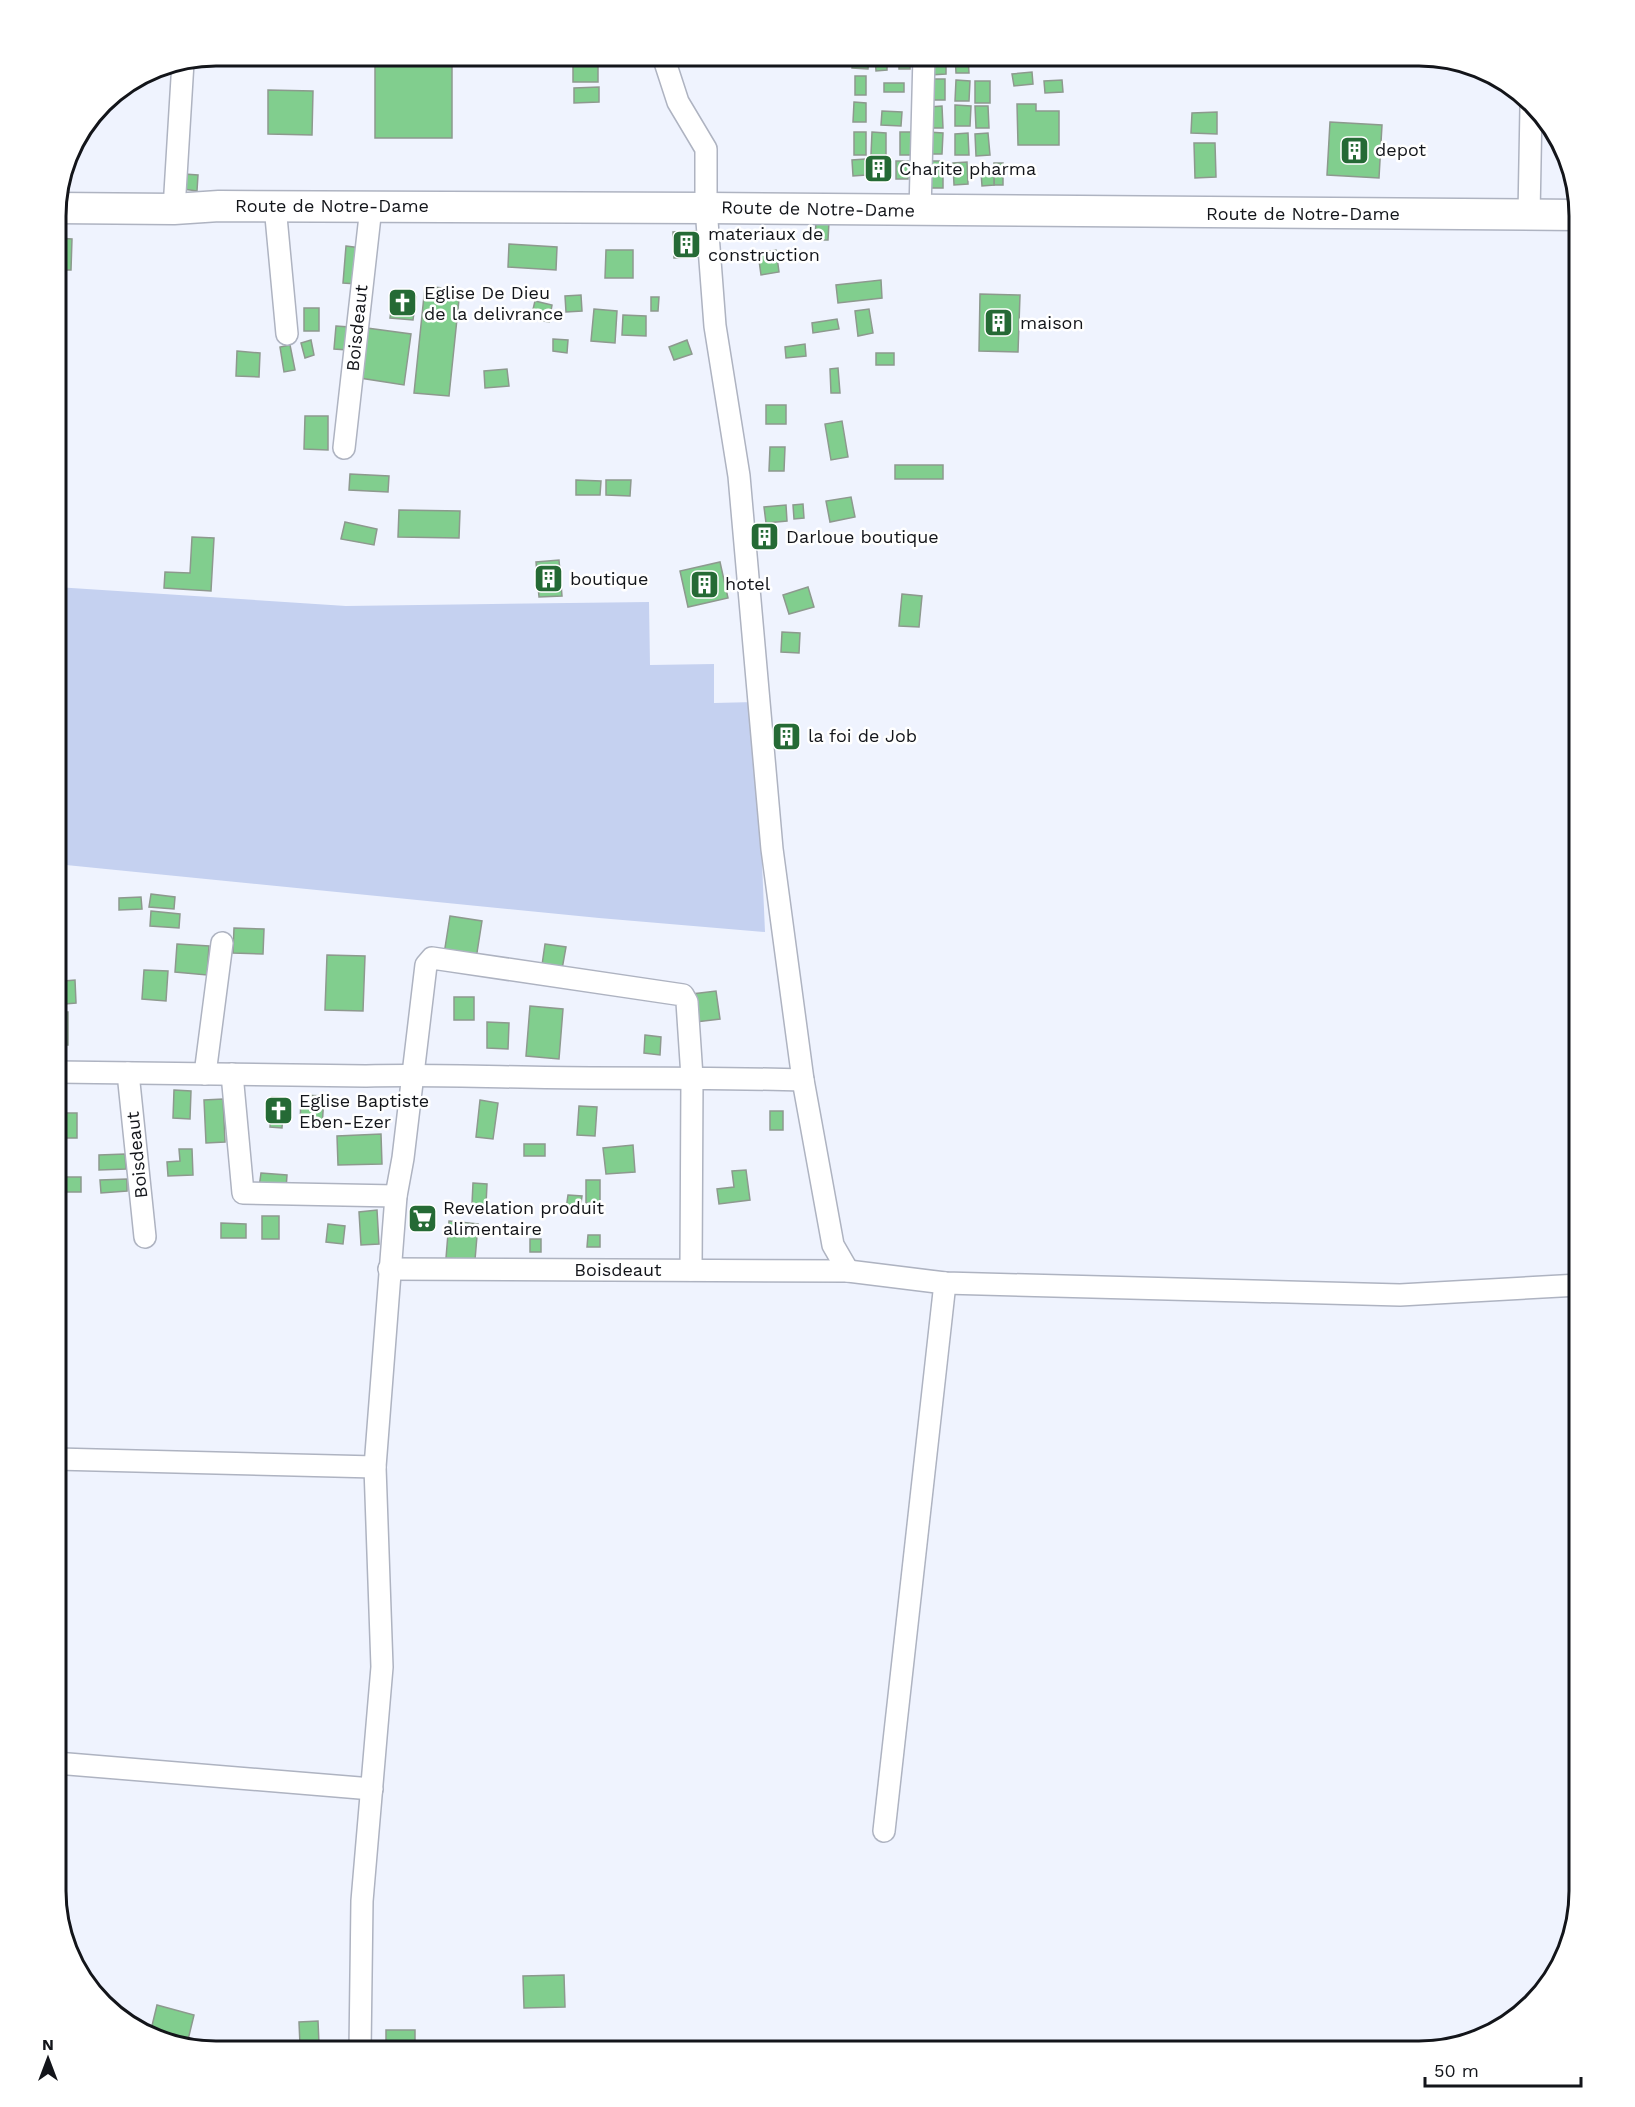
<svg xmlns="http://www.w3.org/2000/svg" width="1635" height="2107" font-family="'Work Sans',sans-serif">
<rect width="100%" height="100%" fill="#eff3fe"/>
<!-- green -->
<path fill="#c5d1f0" d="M56,587L346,606L649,602L650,665L714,664V703L755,702L765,932L599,918L56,864Z"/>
<!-- building -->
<g fill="#81ce8e" stroke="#8d998e" stroke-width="1.5">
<rect x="375" y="56" width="77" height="82"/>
<path d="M853,56H869L868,69L852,68Z"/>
<path d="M875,56H887V70L876,71Z"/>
<rect x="899" y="56" width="11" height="13"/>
<path d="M929,56H946V74L930,75Z"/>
<path d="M955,56H968L969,73H956Z"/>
<rect x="573" y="66" width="25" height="16"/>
<path d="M1032,72L1033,84L1014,86L1012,74Z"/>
<rect x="855" y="76" width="11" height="19"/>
<rect x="931" y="79" width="14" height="21"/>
<path d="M956,80L970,81L969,101H955Z"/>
<path d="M1062,80L1063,92L1045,93L1044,81Z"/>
<rect x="975" y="81" width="15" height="22"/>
<rect x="884" y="83" width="20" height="9"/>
<path d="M599,87V102L574,103V88Z"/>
<path d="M268,90L313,91L312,135L268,134Z"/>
<path d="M854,102L866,103V122H853Z"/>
<path d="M1017,104H1036V111H1059V145H1018Z"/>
<path d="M955,105L971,106L970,126H955Z"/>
<path d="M942,106L943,128H930L929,107Z"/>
<path d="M975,106H988L989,128H976Z"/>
<path d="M882,111L902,112L901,126L881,125Z"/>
<path d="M1217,112V134L1191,133L1192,113Z"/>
<path d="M1330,122L1382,125L1379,178L1327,175Z"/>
<rect x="854" y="132" width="12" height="23"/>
<path d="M872,132L886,133V155H871Z"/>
<rect x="900" y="132" width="11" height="23"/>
<path d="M928,132L943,133L942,154H927Z"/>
<path d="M968,133L969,155H955V134Z"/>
<path d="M988,133L990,155L976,156L975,134Z"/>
<path d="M1194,143H1215L1216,177L1195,178Z"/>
<path d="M865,159L866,175L853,176L852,160Z"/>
<path d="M870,159H886V179L869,178Z"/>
<rect x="896" y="161" width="12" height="18"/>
<rect x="927" y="161" width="16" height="27"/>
<path d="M967,162L968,184L954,185L953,163Z"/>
<rect x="994" y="163" width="9" height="22"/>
<path d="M981,172H994V185L982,186Z"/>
<path d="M184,174L198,175L197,191L183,189Z"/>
<path d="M816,222H829L828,240H815Z"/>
<path d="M700,231V257L674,258L673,232Z"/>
<path d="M56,238L72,239L71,270H56Z"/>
<path d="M509,244L557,247L556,270L508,267Z"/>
<path d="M346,246L361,248L357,284L343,283Z"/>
<path d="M606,250H633V278H605Z"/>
<path d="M776,250L779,272L761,275L758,253Z"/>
<path d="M881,280L882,298L838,303L836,285Z"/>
<path d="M425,286L460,290L449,396L414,393Z"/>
<path d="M980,294L1020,295L1018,352L979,351Z"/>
<path d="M393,295L416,297L413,320L390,318Z"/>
<path d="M581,295L582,311L566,312L565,296Z"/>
<path d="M651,297H659L658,311H651Z"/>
<path d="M535,301L552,305L549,322L531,318Z"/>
<rect x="304" y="308" width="15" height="23"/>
<path d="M594,309L617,311L615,343L591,341Z"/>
<path d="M869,309L873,333L858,336L855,311Z"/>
<path d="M623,315L646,316V336L622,335Z"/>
<path d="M837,319L839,329L813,333L812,323Z"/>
<path d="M336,326L349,327L347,350L334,349Z"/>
<path d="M367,328L411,334L404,385L360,378Z"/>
<path d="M553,339L568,340L567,353L553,351Z"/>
<path d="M311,340L314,355L305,358L301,343Z"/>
<path d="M687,340L692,354L674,360L669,347Z"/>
<path d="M805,344L806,356L786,358L785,347Z"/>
<path d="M290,345L295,370L284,372L280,347Z"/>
<path d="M237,351L260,353L259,377L236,376Z"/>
<rect x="876" y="353" width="18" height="12"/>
<path d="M838,368L840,393H831L830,369Z"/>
<path d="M507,369L509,386L485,388L484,371Z"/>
<rect x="766" y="405" width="20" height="19"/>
<path d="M305,416H328V450L304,449Z"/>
<path d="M842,421L848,457L831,460L825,424Z"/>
<path d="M770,447H785L784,471H769Z"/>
<rect x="895" y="465" width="48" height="14"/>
<path d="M350,474L389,476L388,492L349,490Z"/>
<path d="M576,480L601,481L600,495H576Z"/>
<path d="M606,480H631L630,496L606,495Z"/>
<path d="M851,497L855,517L830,522L826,501Z"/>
<path d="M803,504L804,518L794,519L793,505Z"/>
<path d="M786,505L787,521L766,523L764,507Z"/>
<path d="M399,510L460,511L459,538L398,537Z"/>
<path d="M345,522L377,529L374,545L341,539Z"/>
<path d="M772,529L773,543L757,544L756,530Z"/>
<path d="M192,537L214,538L211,591L164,588L165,572L190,573Z"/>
<path d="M559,560L562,596L539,597L536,562Z"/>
<path d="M720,562L728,598L688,607L680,571Z"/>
<path d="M808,587L814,607L789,614L783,595Z"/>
<path d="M902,594L922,596L919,627L899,626Z"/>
<path d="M782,632L800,633L799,653L781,652Z"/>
<rect x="779" y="731" width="16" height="10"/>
<path d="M151,894L175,897L174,909L149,907Z"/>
<path d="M141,897L142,909L119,910V898Z"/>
<path d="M151,911L180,914L179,928L150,926Z"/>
<path d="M450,916L482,921L476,959L444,954Z"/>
<path d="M234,928L264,929L263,954L233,953Z"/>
<path d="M177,944L209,946L207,975L175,972Z"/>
<path d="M545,944L566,947L561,975L541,972Z"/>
<path d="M327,955L365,956L363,1011L325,1010Z"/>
<path d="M144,970L168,971L166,1001L142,999Z"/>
<path d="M75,980L76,1003L65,1004L64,981Z"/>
<path d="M716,991L720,1019L696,1022L692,994Z"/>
<rect x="454" y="997" width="20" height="23"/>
<path d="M530,1006L563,1009L559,1059L526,1056Z"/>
<rect x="56" y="1012" width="12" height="33"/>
<path d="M487,1022L509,1023L508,1049L487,1048Z"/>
<path d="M645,1035L661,1037L660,1055L644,1053Z"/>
<path d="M174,1090L191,1091L190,1119L173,1118Z"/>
<path d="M301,1095L324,1096L322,1128L300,1127Z"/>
<path d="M272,1097L284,1098L282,1128L270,1127Z"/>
<path d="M223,1099L225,1142L206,1143L204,1100Z"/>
<path d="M480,1100L498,1103L493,1139L476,1137Z"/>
<path d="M579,1106L597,1107L595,1136L577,1135Z"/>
<rect x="770" y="1111" width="13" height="19"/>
<rect x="64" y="1113" width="13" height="25"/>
<path d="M381,1134L382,1164L338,1165L337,1136Z"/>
<rect x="524" y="1144" width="21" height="12"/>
<path d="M633,1145L635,1172L606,1174L603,1148Z"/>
<path d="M179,1149H192L193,1175L168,1176L167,1162L180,1161Z"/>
<path d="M125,1154L126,1169L99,1170V1155Z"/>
<path d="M746,1170L750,1200L719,1204L717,1189L734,1187L732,1171Z"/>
<path d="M261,1173L287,1175L286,1190L259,1188Z"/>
<rect x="58" y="1177" width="23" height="15"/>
<path d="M127,1179V1191L101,1193L100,1180Z"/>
<rect x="586" y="1180" width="14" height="23"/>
<path d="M473,1183L487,1184L486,1205L472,1204Z"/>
<path d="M568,1195L582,1196L580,1211L566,1209Z"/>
<path d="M377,1210L379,1244L361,1245L359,1212Z"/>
<path d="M416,1213H427L428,1224H416Z"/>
<rect x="262" y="1216" width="17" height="23"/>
<path d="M449,1221L478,1224L475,1260L446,1258Z"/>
<path d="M221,1223L246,1224V1238H221Z"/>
<path d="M328,1224L345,1226L343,1244L326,1242Z"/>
<path d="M588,1235H600V1247H587Z"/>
<rect x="530" y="1239" width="11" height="13"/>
<path d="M564,1975L565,2007L524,2008L523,1976Z"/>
<path d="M157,2005L194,2015L187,2044L150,2034Z"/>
<path d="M318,2021L319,2044L300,2045L299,2022Z"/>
<rect x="386" y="2030" width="29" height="21"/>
</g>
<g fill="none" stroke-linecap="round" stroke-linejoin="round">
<defs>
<g id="street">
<path d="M663,56L678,102L706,149V208L715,326L739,476L772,849L803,1080L833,1245L848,1271"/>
<path d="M275,206L287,334"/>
<path d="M174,209L183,62"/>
<path d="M920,211L924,56"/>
<path d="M1529,215L1531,107"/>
<path d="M344,448L371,207"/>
<path d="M56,1072L366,1076C441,1074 516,1078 591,1078C662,1078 732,1078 803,1080"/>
<path d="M128,1073L145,1237"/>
<path d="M205,1074L222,943"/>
<path d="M232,1074L243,1193L396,1196"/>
<path d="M389,1269L848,1271L945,1283L1400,1295L1579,1285"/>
<path d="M56,1459L375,1467"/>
<path d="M56,1763L372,1789"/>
<path d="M884,1831L945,1283"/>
<path d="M360,2051L362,1901L382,1667L375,1467L396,1196L403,1158L426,965L432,958L683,995L687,1002L692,1077L691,1270"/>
</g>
<path id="secondary" d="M56,208L174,209L219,206L706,208L1579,215"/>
</defs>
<!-- street casing -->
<use href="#street" stroke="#aeb3c1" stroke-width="24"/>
<!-- secondary casing -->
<use href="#secondary" stroke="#aeb3c1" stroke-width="33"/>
<!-- street -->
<use href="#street" stroke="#fff" stroke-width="21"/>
<!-- secondary -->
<use href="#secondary" stroke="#fff" stroke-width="30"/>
</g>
<!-- icons -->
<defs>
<symbol id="building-square" viewBox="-11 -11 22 22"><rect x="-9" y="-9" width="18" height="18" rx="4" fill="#256a35" stroke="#fff"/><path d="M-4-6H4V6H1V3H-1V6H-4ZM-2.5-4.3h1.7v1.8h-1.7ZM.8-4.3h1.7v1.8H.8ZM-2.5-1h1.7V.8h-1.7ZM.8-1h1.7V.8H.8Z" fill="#fff"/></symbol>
<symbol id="church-square" viewBox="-11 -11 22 22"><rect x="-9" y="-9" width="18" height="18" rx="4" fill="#256a35" stroke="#fff"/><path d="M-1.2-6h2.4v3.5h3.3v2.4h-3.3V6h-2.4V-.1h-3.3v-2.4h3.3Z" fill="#fff"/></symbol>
<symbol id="supermarket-square" viewBox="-11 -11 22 22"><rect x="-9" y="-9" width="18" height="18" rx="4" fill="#256a35" stroke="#fff"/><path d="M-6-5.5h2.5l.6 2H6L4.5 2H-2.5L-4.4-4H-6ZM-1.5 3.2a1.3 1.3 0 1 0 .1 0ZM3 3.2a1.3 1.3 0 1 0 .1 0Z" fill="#fff"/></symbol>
</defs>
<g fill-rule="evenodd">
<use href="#building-square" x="1338" y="134" width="33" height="33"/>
<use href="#building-square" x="862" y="152" width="33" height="33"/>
<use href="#building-square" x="670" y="228" width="33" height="33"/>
<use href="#church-square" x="386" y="286" width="33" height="33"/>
<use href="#building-square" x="982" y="306" width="33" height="33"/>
<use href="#building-square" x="748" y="520" width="33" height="33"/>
<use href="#building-square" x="532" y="562" width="33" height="33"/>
<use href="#building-square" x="688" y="568" width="33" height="33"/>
<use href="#building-square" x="770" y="720" width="33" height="33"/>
<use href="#church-square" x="262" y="1094" width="33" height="33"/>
<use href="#supermarket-square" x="406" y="1202" width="33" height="33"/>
</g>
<g text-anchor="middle" stroke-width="5" stroke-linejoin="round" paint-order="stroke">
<!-- poi labels -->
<g font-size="18" fill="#13151a" stroke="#fff" text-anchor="start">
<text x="1375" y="156">depot</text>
<text x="899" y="175">Charite pharma</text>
<text x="708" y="240">materiaux de<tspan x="708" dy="21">construction</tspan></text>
<text x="424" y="299">Eglise De Dieu<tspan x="424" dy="21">de la delivrance</tspan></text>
<text x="1020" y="329">maison</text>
<text x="786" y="543">Darloue boutique</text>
<text x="570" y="585">boutique</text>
<text x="725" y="590">hotel</text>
<text x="808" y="742">la foi de Job</text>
<text x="299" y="1107">Eglise Baptiste<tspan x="299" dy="21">Eben-Ezer</tspan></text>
<text x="443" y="1214">Revelation produit<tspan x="443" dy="21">alimentaire</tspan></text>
</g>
<!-- street labels -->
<g font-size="18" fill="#13151a" stroke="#fff">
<text x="332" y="212">Route de Notre-Dame</text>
<text transform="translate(818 209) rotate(1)" y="6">Route de Notre-Dame</text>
<text x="1303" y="220">Route de Notre-Dame</text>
<text transform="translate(357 328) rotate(-84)" y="6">Boisdeaut</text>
<text transform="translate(137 1155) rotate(-96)" y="6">Boisdeaut</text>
<text x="618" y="1276">Boisdeaut</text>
</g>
</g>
<!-- crop -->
<path d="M0 0H1635V2107H0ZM216 66H1419A150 150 0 0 1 1569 216V1891A150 150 0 0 1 1419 2041H216A150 150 0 0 1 66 1891V216A150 150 0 0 1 216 66Z" fill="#fff" fill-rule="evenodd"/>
<path fill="none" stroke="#13151a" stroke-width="3" d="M216 66H1419A150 150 0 0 1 1569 216V1891A150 150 0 0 1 1419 2041H216A150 150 0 0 1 66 1891V216A150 150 0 0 1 216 66Z"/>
<!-- north arrow -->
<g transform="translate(48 2059)" stroke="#ffffff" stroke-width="4.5" paint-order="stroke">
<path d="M0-4.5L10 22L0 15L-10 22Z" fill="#13151a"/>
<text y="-9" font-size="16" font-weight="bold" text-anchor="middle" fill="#13151a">N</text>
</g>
<!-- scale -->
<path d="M1425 2077v9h156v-9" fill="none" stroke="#13151a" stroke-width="3"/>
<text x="1434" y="2077" font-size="18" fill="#13151a" stroke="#ffffff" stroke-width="4.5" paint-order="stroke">50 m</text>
</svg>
